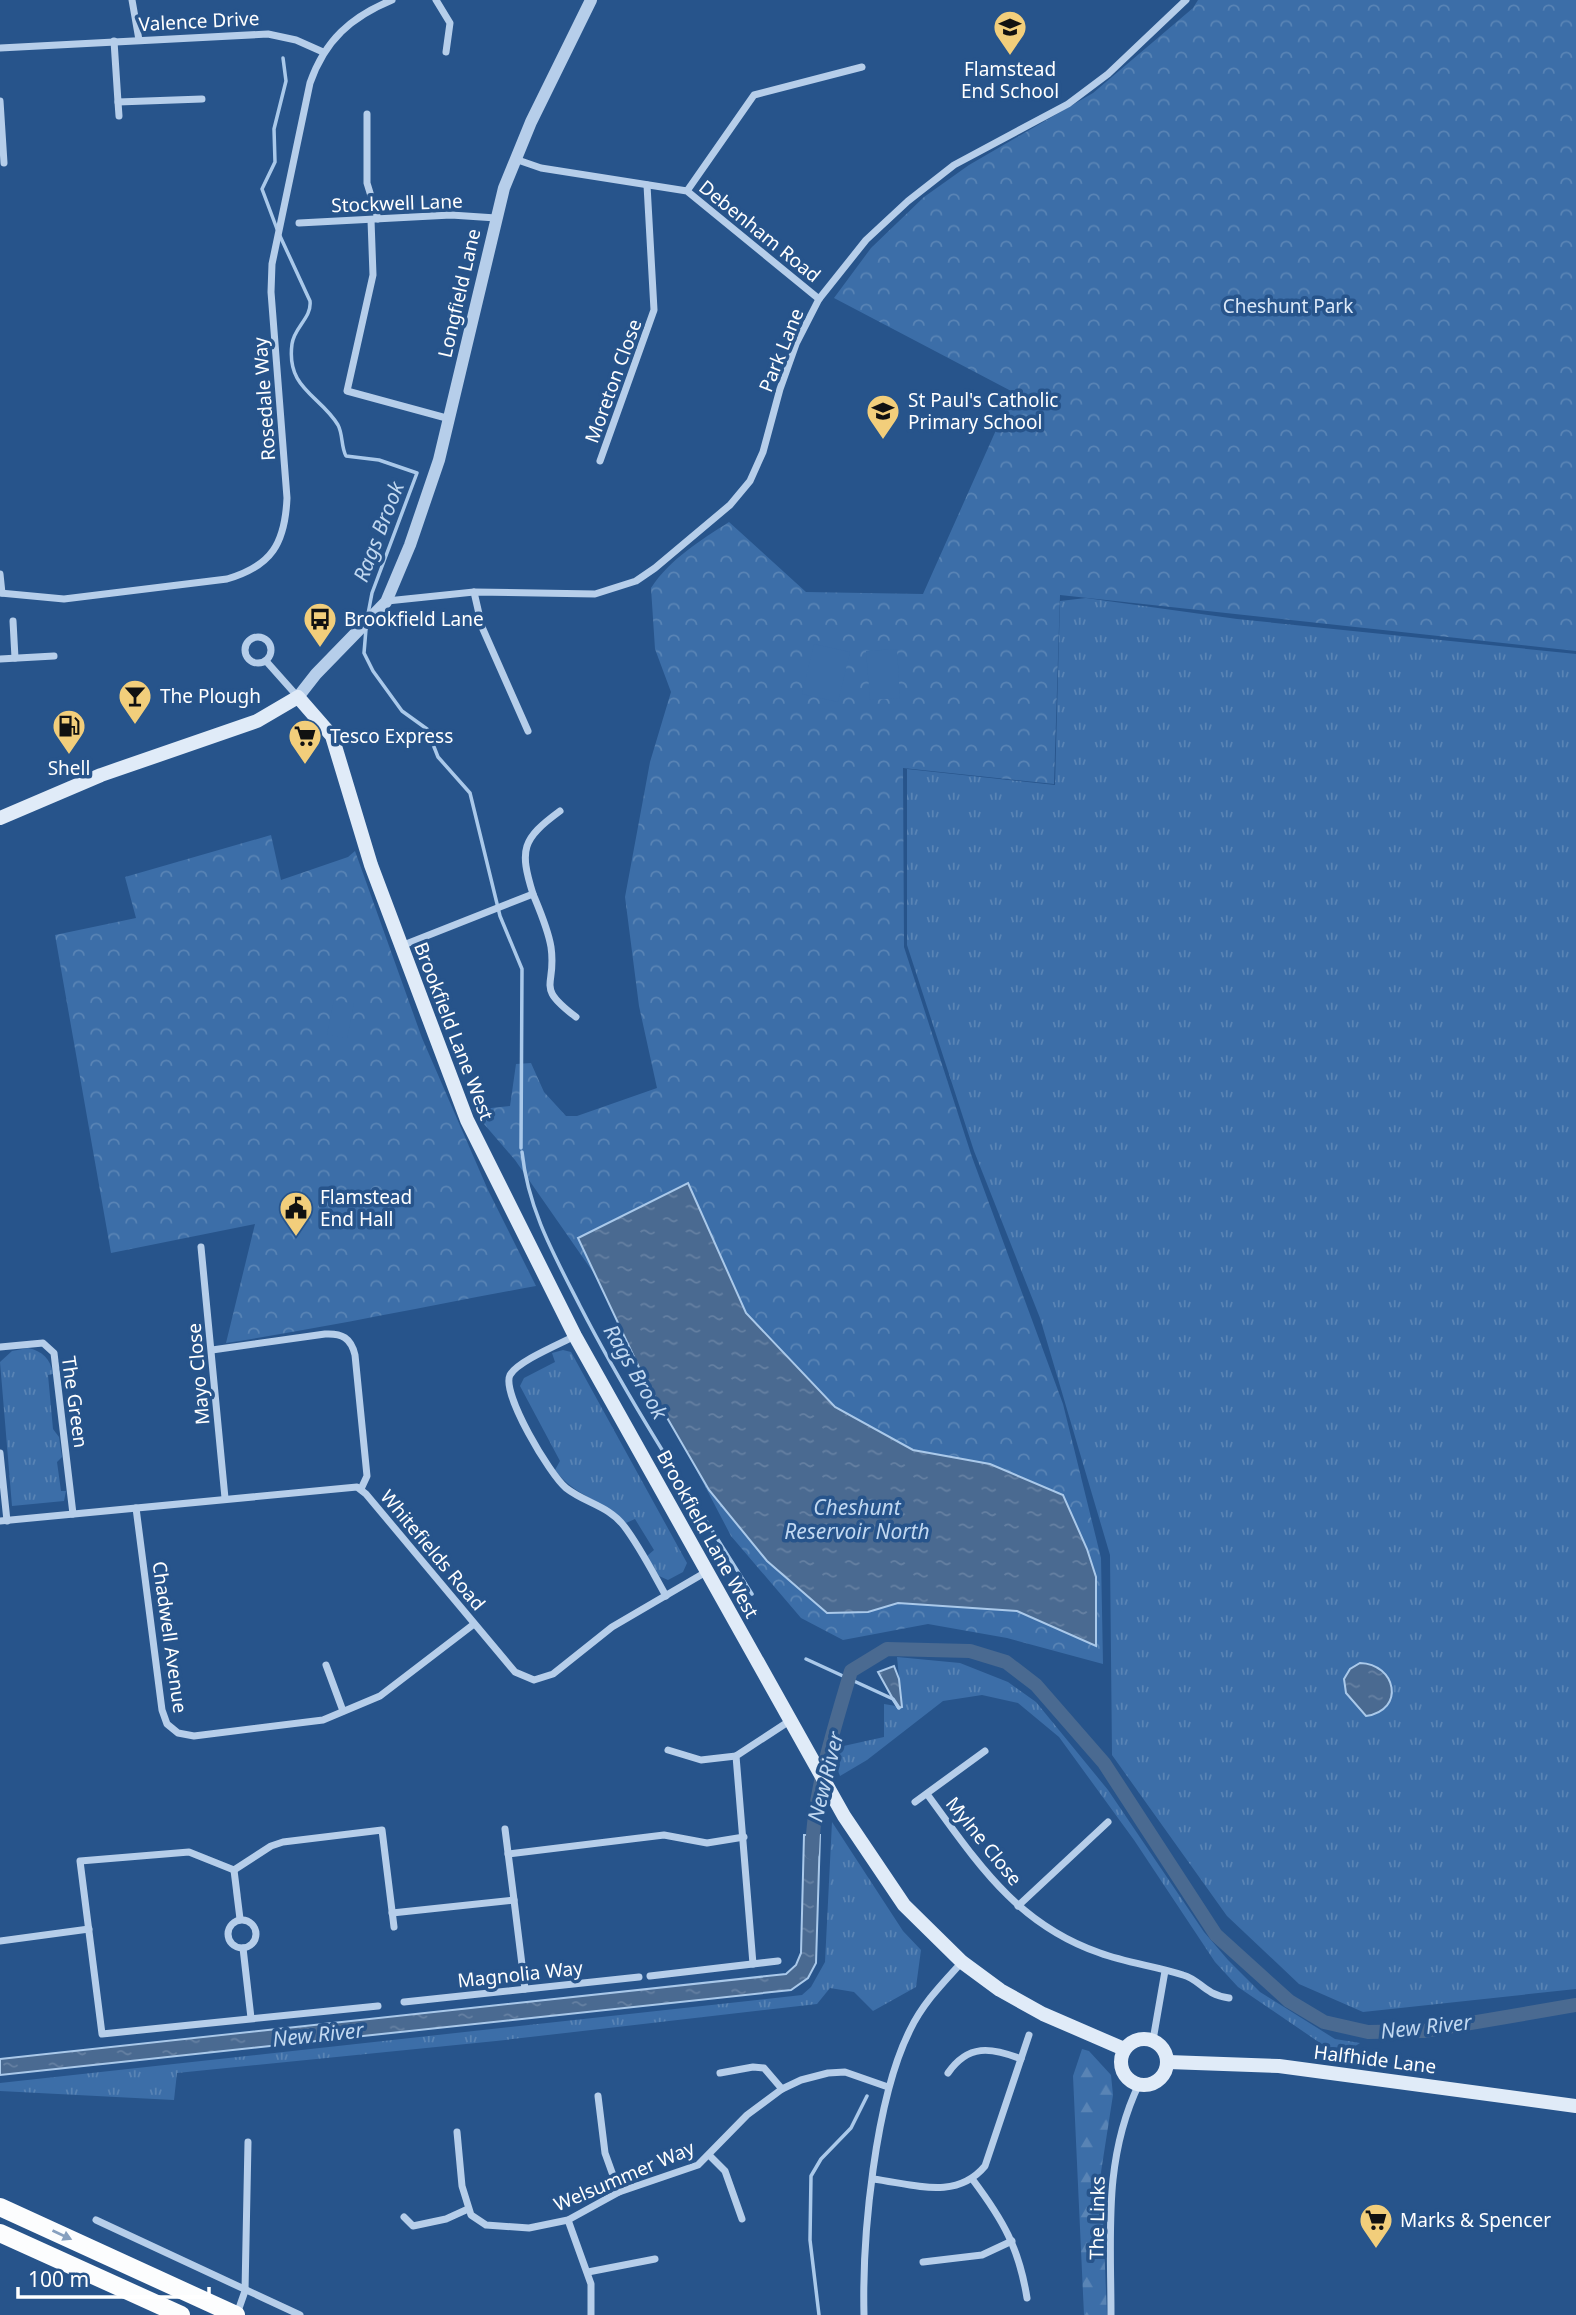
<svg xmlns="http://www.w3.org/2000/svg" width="1576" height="2315" font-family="'Noto Sans',sans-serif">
<defs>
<pattern id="grass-tufts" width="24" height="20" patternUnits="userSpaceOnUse" patternTransform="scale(1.75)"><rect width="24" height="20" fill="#3c6ea8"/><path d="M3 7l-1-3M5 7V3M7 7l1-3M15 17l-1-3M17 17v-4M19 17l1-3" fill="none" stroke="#5984b5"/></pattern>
<pattern id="forest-firs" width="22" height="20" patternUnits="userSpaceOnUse" patternTransform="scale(1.75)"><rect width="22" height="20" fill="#3c6ea8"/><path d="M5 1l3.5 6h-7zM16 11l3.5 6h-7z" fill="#5984b5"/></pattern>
<pattern id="park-crowns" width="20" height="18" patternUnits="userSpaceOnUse" patternTransform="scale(1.75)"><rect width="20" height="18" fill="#3c6ea8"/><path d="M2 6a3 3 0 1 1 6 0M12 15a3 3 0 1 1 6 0" fill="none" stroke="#5984b5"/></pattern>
<pattern id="water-ripples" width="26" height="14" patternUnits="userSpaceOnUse" patternTransform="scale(1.75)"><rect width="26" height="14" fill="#4a6a91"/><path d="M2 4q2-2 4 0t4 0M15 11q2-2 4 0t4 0" fill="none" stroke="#6580a2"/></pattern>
</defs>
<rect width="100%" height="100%" fill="#27548b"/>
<!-- grass -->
<g fill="url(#grass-tufts)">
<path d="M1086,598L1237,619L1576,654V1989L1363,2012L1299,1984L1227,1916L1112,1755L1110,1555L1040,1318L974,1151L907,945V769L1055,785L1060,601Z"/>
<path d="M28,1348C42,1351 51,1359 53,1374L48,1375L53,1429L59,1437L62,1457L57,1462L61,1491H66L64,1501L12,1506L0,1362L12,1351Z"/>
<path d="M563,1350L571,1352L687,1563L683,1572L668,1580L659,1576L647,1556L654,1550L635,1519L626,1523C604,1501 573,1495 555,1470L560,1461L520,1386L524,1378L555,1362L552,1353Z"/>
<path d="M897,1657L960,1663L1008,1682L1036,1702L1108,1790L1204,1932L1228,1960L1260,1992L1335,2039L1360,2043L1352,2048L1326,2047L1238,1987L1215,1962L1134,1840L1059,1737L1018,1703L982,1695L943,1701L867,1760L840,1776L837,1768L839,1747L884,1737V1704L902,1707Z"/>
<path d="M832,1822L903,1931L921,1950L916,1987L873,2011L854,1992L830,1988L817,2004L496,2041L177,2073L174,2100L0,2091V2083L802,1995L811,1987L825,1962Z"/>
</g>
<!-- forest -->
<path fill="url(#forest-firs)" d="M1082,2049L1089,2051L1111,2075L1113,2095L1101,2172L1107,2315H1084L1073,2076Z"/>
<!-- park -->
<g fill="url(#park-crowns)">
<path d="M1198,0H1576V651L1060,595L1054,784L903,768L904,947L972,1157L1063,1404L1101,1558L1103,1664L1007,1638L928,1624L843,1640L801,1618L731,1536L593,1272L515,1160L472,1110L510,1106L516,1064L531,1063L544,1092L566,1116H577L657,1088L639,1006L625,897L650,762L671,692L655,649L651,588C670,559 701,540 729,522L806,592L923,594L1013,392L834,298L871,248L924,197L969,165L1093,93L1193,8Z"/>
<path d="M271,835L281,880L348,857L355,851L422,1038L488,1190L536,1286C432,1305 330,1327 226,1343L255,1224L111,1253L55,935L136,918L125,877Z"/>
</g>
<!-- pitch -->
<g fill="#3c6ea8">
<path d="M814,644L850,652L838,702L802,694Z"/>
<path d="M897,649L900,698L870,700L866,651Z"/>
<path d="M334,1000L354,1004L347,1038L327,1034Z"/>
</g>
<!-- water -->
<g fill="url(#water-ripples)" stroke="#aac9ea" stroke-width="2">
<path d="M688,1183L746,1313L835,1407L913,1450L990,1464L1063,1495L1087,1549L1096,1577V1646L1017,1611L898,1603L868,1612L827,1613L767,1561L709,1490L644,1378L578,1238Z"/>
<path d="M1360,1663C1396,1664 1406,1710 1366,1716L1346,1693L1344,1679L1350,1669Z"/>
<path d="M894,1666L899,1679L902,1707L898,1708L878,1672Z"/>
<path d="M804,1835H820L816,1963L808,1978L791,1990L0,2075V2059L786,1974L796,1965L801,1953Z"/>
</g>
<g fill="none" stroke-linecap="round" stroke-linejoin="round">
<!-- stream -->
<g stroke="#aac9ea" stroke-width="3.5">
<path d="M277,229L262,189L275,162L274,129L286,81L283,58"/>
<path d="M280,236L310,301C312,318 294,327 292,344C286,389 320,395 338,425C343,434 341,447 346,456L379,460L417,473L372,593L368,614"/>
<path d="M366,629L364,653L373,671L402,711L427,729L438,757L470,793L500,916L522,969L521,1148"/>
<path d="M522,1152C528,1209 554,1255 580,1306C631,1405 693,1499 752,1594"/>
<path d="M806,1659L893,1699L899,1708"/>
<path d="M819,2315L810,2240L811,2176L821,2159L851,2128L867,2096"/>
</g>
<!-- canal -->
<path stroke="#4a6a91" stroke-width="14" d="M812,1853C813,1793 834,1729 851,1671L887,1649L970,1651L1006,1662L1036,1685L1104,1763L1216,1935L1289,2001L1324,2022L1368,2032L1424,2031L1576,2005"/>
<!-- minor -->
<g stroke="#b6ceea" stroke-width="7">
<path d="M132,0L139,40"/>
<path d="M436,0L450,23L446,52"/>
<path d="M114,41L118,102L202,99"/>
<path d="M0,48L268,34L296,40L323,52"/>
<path d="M0,101L4,163"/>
<path d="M118,102L119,116"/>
<path d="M367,114V183L378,219"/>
<path d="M515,159L541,168L687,191L819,299"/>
<path d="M687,191L754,95L862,67"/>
<path d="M371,220L373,275L347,391L450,419"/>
<path d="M299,223L451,215L496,218"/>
<path d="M600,461L654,310L647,185"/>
<path d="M0,574L2,593"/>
<path d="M474,592L482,627L528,731"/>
<path d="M0,593L64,599L227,579C272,566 285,543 287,498L271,292L272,264L310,83C325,40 351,17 392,0"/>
<path d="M387,601L474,592L595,594L636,581L655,568L730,505L750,481L763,452L780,389L796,344L819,299L866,240L908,201L954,165L1068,104L1108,74L1186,0"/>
<path d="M13,621L15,658"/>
<circle cx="258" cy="650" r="13"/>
<path d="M0,659L54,656"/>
<path d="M266,661L298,697"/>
<path d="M533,894C540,911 548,929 551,947C557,988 534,985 576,1017"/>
<path d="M401,946L533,894C519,849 522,839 560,811"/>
<path d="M201,1247L225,1498"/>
<path d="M575,1336C560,1344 518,1361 510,1375C501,1393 550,1475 566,1488C585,1503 609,1506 624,1526C640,1547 653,1573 666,1596"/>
<path d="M0,1347L43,1343L54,1353L73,1514"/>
<path d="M212,1350L325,1334C342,1333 351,1338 355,1355L367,1476L361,1489"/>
<path d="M0,1453L7,1521"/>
<path d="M136,1508L162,1710L167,1724L178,1733L194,1736L323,1720L380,1696L474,1624"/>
<path d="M0,1521L357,1487L366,1494L515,1672L534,1680L553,1674L612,1627L706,1572"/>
<path d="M326,1665L343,1711"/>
<path d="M668,1750L701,1760L736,1756"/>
<path d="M927,1794C977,1862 1016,1924 1100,1953C1127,1963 1156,1966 1183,1975C1201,1980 1203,1994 1229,1998"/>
<path d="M915,1802L985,1751"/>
<path d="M508,1854L664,1835L707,1843L744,1837"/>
<path d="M234,1870L240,1919"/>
<path d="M514,1900L525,1989"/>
<path d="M1018,1906L1108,1822"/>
<path d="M392,1913L514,1900L505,1829"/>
<circle cx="242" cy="1934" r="14"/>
<path d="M0,1941L89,1929"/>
<path d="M243,1948L251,2018"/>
<path d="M753,1964L736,1756L791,1720"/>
<path d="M650,1976L778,1961"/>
<path d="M404,2002L639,1977"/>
<path d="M378,2006L102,2034L80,1861L189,1852L234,1870L271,1846L283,1842L382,1830L394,1927"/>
<path d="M1153,2040L1165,1971"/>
<path d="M720,2073L753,2067L764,2068L782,2089"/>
<path d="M948,2073C968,2044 991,2047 1021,2059"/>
<path d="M598,2096L605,2153L619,2192"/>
<path d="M457,2132L462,2186L471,2215L486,2225L529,2228L568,2220L619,2192L698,2165L747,2115L782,2089L801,2080L828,2073L845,2072L888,2087"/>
<path d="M710,2156L725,2171L742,2219"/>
<path d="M873,2179C913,2184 956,2201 985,2166L1029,2035"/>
<path d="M973,2180C1003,2220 1019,2248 1027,2298"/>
<path d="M404,2217L413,2226L446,2219L468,2209"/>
<path d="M96,2220L300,2315"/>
<path d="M568,2220L591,2284V2315"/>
<path d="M923,2262L982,2255L1012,2241"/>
<path d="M588,2272L655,2259"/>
<path d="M237,2314L245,2291L248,2142"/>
<path d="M864,2315C862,2236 875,2100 910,2030C923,2003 942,1984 962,1962"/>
<path d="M1111,2315C1111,2234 1103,2159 1139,2084"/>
</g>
<!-- tertiary -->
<path stroke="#b6ceea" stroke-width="12" d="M298,697L316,674L386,602L410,545L439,460L504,188L531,122L591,0"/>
<!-- secondary -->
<g stroke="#e0ebf8" stroke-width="14">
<path d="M0,818L101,775L257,721L298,697L332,736L371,865L467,1120L575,1336L844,1816L904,1905L962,1962L1000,1990L1043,2014L1124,2049"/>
<circle cx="1144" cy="2062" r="23"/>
<path d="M1168,2062L1279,2066L1576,2106"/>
</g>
<!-- trunk -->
<g stroke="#fcfdfe" stroke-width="18">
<path d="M0,2207L236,2315"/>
<path d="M0,2233L181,2315"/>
</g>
</g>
<!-- one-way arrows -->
<defs><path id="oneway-solid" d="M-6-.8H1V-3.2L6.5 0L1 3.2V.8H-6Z" transform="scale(1.75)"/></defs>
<use fill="#87a0bf" href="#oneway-solid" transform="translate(62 2235) rotate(25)"/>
<!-- icons -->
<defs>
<symbol id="school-pin" viewBox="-11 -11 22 30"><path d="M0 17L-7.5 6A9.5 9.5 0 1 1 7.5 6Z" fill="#f2ce7b" stroke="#27548b"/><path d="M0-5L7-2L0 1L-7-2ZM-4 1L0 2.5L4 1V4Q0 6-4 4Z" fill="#111"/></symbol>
<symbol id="bus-pin" viewBox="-11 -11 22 30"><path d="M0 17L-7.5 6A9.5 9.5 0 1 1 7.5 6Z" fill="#f2ce7b" stroke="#27548b"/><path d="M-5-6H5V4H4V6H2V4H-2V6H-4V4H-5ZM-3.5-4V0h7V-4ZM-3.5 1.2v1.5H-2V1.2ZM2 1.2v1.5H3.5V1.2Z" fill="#111"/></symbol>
<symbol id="bar-pin" viewBox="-11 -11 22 30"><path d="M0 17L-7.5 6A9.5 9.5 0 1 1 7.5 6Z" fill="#f2ce7b" stroke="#27548b"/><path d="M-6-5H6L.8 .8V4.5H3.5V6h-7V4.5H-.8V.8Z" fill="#111"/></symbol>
<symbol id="fuel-pin" viewBox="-11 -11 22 30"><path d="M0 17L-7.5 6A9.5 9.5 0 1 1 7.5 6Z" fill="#f2ce7b" stroke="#27548b"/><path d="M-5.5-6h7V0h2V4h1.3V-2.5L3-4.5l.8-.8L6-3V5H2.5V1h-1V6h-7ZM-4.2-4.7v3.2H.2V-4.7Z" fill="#111"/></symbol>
<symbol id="supermarket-pin" viewBox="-11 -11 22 30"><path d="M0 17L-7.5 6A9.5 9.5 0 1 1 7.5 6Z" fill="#f2ce7b" stroke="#27548b"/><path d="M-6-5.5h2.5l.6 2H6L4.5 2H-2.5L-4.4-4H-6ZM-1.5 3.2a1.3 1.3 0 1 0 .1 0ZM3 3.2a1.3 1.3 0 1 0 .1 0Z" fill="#111"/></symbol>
<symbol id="civic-pin" viewBox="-11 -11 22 30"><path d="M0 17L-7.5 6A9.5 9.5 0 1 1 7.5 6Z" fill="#f2ce7b" stroke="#27548b"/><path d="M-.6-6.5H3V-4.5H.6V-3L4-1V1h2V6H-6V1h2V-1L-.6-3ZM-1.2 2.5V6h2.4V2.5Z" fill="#111"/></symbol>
</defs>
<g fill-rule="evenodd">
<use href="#school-pin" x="991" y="8" width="38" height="52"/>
<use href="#school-pin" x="864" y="392" width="38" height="52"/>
<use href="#bus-pin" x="301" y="600" width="38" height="52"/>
<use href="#bar-pin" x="116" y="677" width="38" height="52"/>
<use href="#fuel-pin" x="50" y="707" width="38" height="52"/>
<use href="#supermarket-pin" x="286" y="717" width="38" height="52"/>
<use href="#civic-pin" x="277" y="1189" width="38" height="52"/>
<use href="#supermarket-pin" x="1357" y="2201" width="38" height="52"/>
</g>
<g text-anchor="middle" stroke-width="7" stroke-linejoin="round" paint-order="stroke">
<!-- street labels -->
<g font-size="19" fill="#fff" stroke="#27548b">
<text transform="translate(199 21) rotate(-3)" y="7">Valence Drive</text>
<text transform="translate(397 203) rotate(-2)" y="7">Stockwell Lane</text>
<text transform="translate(760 231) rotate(39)" y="7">Debenham Road</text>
<text transform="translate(459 293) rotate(-77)" y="7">Longfield Lane</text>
<text transform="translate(781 350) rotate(-68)" y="7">Park Lane</text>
<text transform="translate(613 381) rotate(-70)" y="7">Moreton Close</text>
<text transform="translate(264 399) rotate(-94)" y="7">Rosedale Way</text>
<text transform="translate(454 1031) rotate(69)" y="7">Brookfield Lane West</text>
<text transform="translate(198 1374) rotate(-95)" y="7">Mayo Close</text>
<text transform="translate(75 1402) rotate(82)" y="7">The Green</text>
<text transform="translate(708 1534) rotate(61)" y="7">Brookfield Lane West</text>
<text transform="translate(433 1550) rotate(50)" y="7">Whitefields Road</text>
<text transform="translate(170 1637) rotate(82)" y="7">Chadwell Avenue</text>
<text transform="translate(984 1841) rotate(51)" y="7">Mylne Close</text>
<text transform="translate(520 1974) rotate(-6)" y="7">Magnolia Way</text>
<text transform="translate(1375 2059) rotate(7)" y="7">Halfhide Lane</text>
<text transform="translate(624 2176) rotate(-23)" y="7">Welsummer Way</text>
<text transform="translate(1097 2218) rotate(-89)" y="7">The Links</text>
</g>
<!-- poi labels -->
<g font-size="19" fill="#fff" stroke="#27548b" text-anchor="start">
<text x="1010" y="76" text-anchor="middle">Flamstead<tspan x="1010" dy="22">End School</tspan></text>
<text x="908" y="407">St Paul's Catholic<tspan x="908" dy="22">Primary School</tspan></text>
<text x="344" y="626">Brookfield Lane</text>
<text x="160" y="703">The Plough</text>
<text x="330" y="743">Tesco Express</text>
<text x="69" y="775" text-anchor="middle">Shell</text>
<text x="320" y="1204">Flamstead<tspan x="320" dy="22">End Hall</tspan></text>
<text x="1400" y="2227">Marks &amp; Spencer</text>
</g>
<!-- park labels -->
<g font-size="19" fill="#dae8f8" stroke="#27548b">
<text x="1288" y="313">Cheshunt Park</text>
</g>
<!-- water labels -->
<g font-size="21" font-style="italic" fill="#c1d8f1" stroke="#27548b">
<text transform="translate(379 532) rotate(-69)" y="7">Rags Brook</text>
<text transform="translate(635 1372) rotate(60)" y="7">Rags Brook</text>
<text x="857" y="1515">Cheshunt<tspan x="857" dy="24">Reservoir North</tspan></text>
<text transform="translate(826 1777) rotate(-76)" y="7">New River</text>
<text transform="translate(1426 2027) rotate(-6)" y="7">New River</text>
<text transform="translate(318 2035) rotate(-6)" y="7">New River</text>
</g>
</g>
<!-- scale -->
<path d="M18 2287v10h191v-10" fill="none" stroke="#ffffff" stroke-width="3.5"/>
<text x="28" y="2287" font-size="21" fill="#ffffff" stroke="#27548b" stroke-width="5" paint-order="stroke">100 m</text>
</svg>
